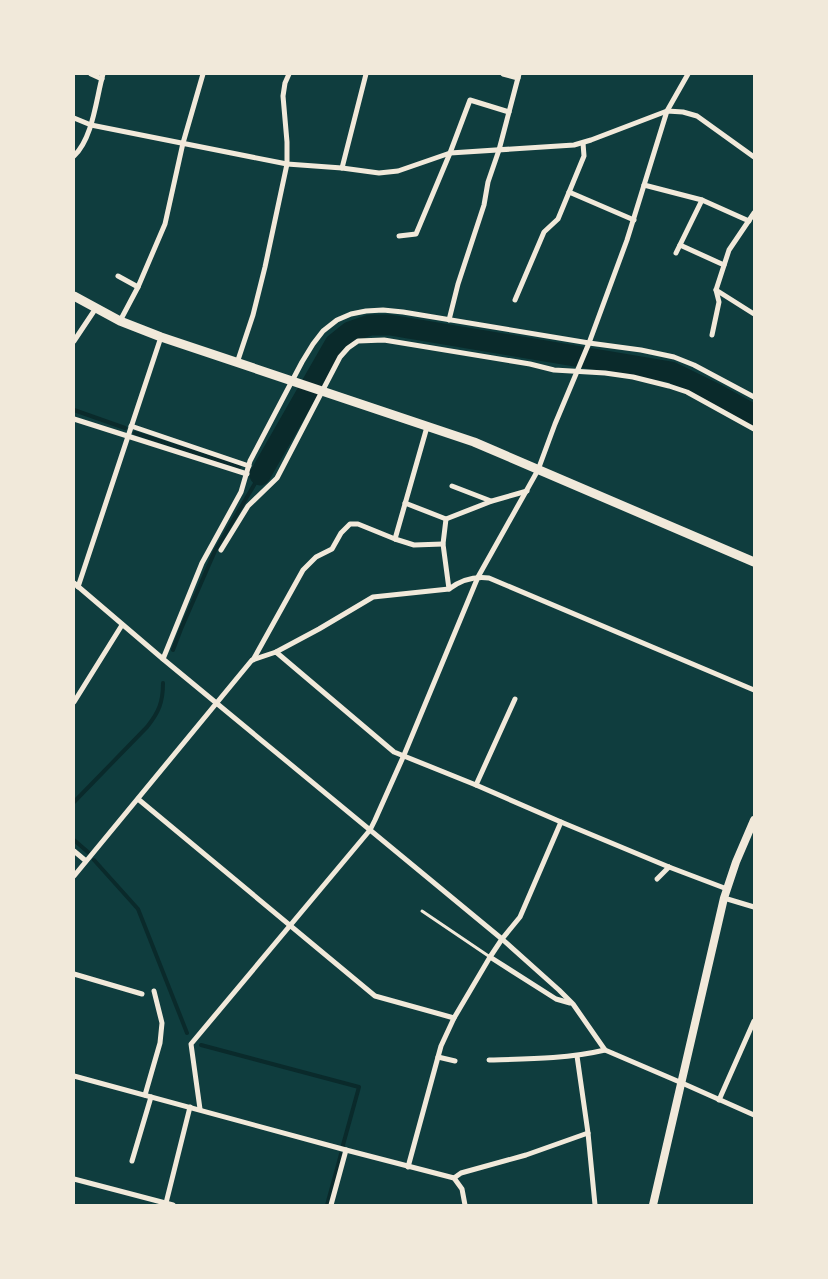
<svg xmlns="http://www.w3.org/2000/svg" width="828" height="1279" font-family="'Source Sans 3',sans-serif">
<rect width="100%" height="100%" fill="#0f3d3e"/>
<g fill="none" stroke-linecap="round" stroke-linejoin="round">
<!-- stream -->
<g stroke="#0a2a2b" stroke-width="4">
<path d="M74,410L125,428"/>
<path d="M135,433L239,467"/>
<path d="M173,650L181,629L215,551L260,475L250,471"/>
<path d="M74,802L147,727C159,712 163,702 163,683"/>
<path d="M74,840L89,853"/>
<path d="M94,860L138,909L187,1033"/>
<path d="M201,1045L359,1087L343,1145"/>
<path d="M327,1205L341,1154"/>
</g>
<!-- river -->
<path stroke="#0a2a2b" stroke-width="21" d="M260,475L335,344L350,332L370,325H390L671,372L716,394L754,415"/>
<!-- service -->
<path stroke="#f1e9da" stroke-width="3" d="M422,911L490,957"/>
<!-- minor -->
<g stroke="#f1e9da" stroke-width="5">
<path d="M91,74L102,79"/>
<path d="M503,74L518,78"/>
<path d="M74,118L91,125L287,164L342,168L379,173L398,171L450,153L574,145L591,140L667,111L683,112L697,116L754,157"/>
<path d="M74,156C93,138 96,99 103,74"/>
<path d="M342,168L366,74"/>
<path d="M644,185L702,200L749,221"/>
<path d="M569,192L634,220"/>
<path d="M754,213L729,250L716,290L754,314"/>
<path d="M399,236L416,234L450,153L470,100L509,112"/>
<path d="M680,245L724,265"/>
<path d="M676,253L702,200"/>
<path d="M118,276L138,287"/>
<path d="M515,300L544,232L558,219L584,156L583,143"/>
<path d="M449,320L458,284L484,205L488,182L499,150L519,74"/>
<path d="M120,321L138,287L165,224L183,143L203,74"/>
<path d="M712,335L719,302L716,290"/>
<path d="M74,341L96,308"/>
<path d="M237,363L253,315L265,267L287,164V142L283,96L285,83L289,74"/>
<path d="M74,419L247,474"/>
<path d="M131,426L249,466"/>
<path d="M452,486L491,501"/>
<path d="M405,503L446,519L492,501L527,491"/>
<path d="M446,519L443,544L449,589"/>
<path d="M395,539L427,427"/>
<path d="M221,550L248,506L277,478L340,357L348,348L358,341L384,340L530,364L554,370L605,373L633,377L669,386L687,392L754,429"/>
<path d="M74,583L163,659L502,939L559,990L573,1004L605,1050L682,1083L754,1115"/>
<path d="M78,587L161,337"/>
<path d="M276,652L319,629L373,597L449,589C461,580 474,576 489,578L754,690"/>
<path d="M163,659L202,563L241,492L250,461L302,362L313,344L323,331L337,320L351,314L366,311L383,310L403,312L589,343L641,350L674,357L694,365L754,397"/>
<path d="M253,660L303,570L316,557L332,549L341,533L350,524H358L395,539L414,545L443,544"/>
<path d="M74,702L122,625"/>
<path d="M476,785L515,699"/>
<path d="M138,799L375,996L454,1018"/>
<path d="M74,851L86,861"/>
<path d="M74,876L252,660L276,652L394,752L476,785L561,822L669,867L727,889"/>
<path d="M657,879L669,867"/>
<path d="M724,898L754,907"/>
<path d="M490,957L556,999L570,1003"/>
<path d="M74,974L142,994"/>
<path d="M577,1056L588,1133L595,1205"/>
<path d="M438,1057L455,1061"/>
<path d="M489,1060C528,1059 567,1059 605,1050"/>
<path d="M74,1076L346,1150L454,1178L462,1189L465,1205"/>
<path d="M145,1095L160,1043L162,1023L154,991"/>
<path d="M719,1100L754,1021"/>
<path d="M200,1109L191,1044L370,830L375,820L404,755L478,577L538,470L555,424L589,343L627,240L667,111L688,74"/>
<path d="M132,1161L151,1097"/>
<path d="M408,1167L441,1046L454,1018L490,957L502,939L520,917L561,822"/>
<path d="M454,1178L461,1173L526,1155L588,1133"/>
<path d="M74,1179L173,1205"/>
<path d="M166,1203L190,1107"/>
<path d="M331,1205L346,1150"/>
</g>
<!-- tertiary -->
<path stroke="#f1e9da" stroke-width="8" d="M653,1205L724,898L736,862L754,820"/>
<!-- secondary -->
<path stroke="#f1e9da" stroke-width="9" d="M74,296L120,321L161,337L474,442L754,562"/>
</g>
<!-- border -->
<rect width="828" height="1279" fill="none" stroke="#f1e9da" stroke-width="150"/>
</svg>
